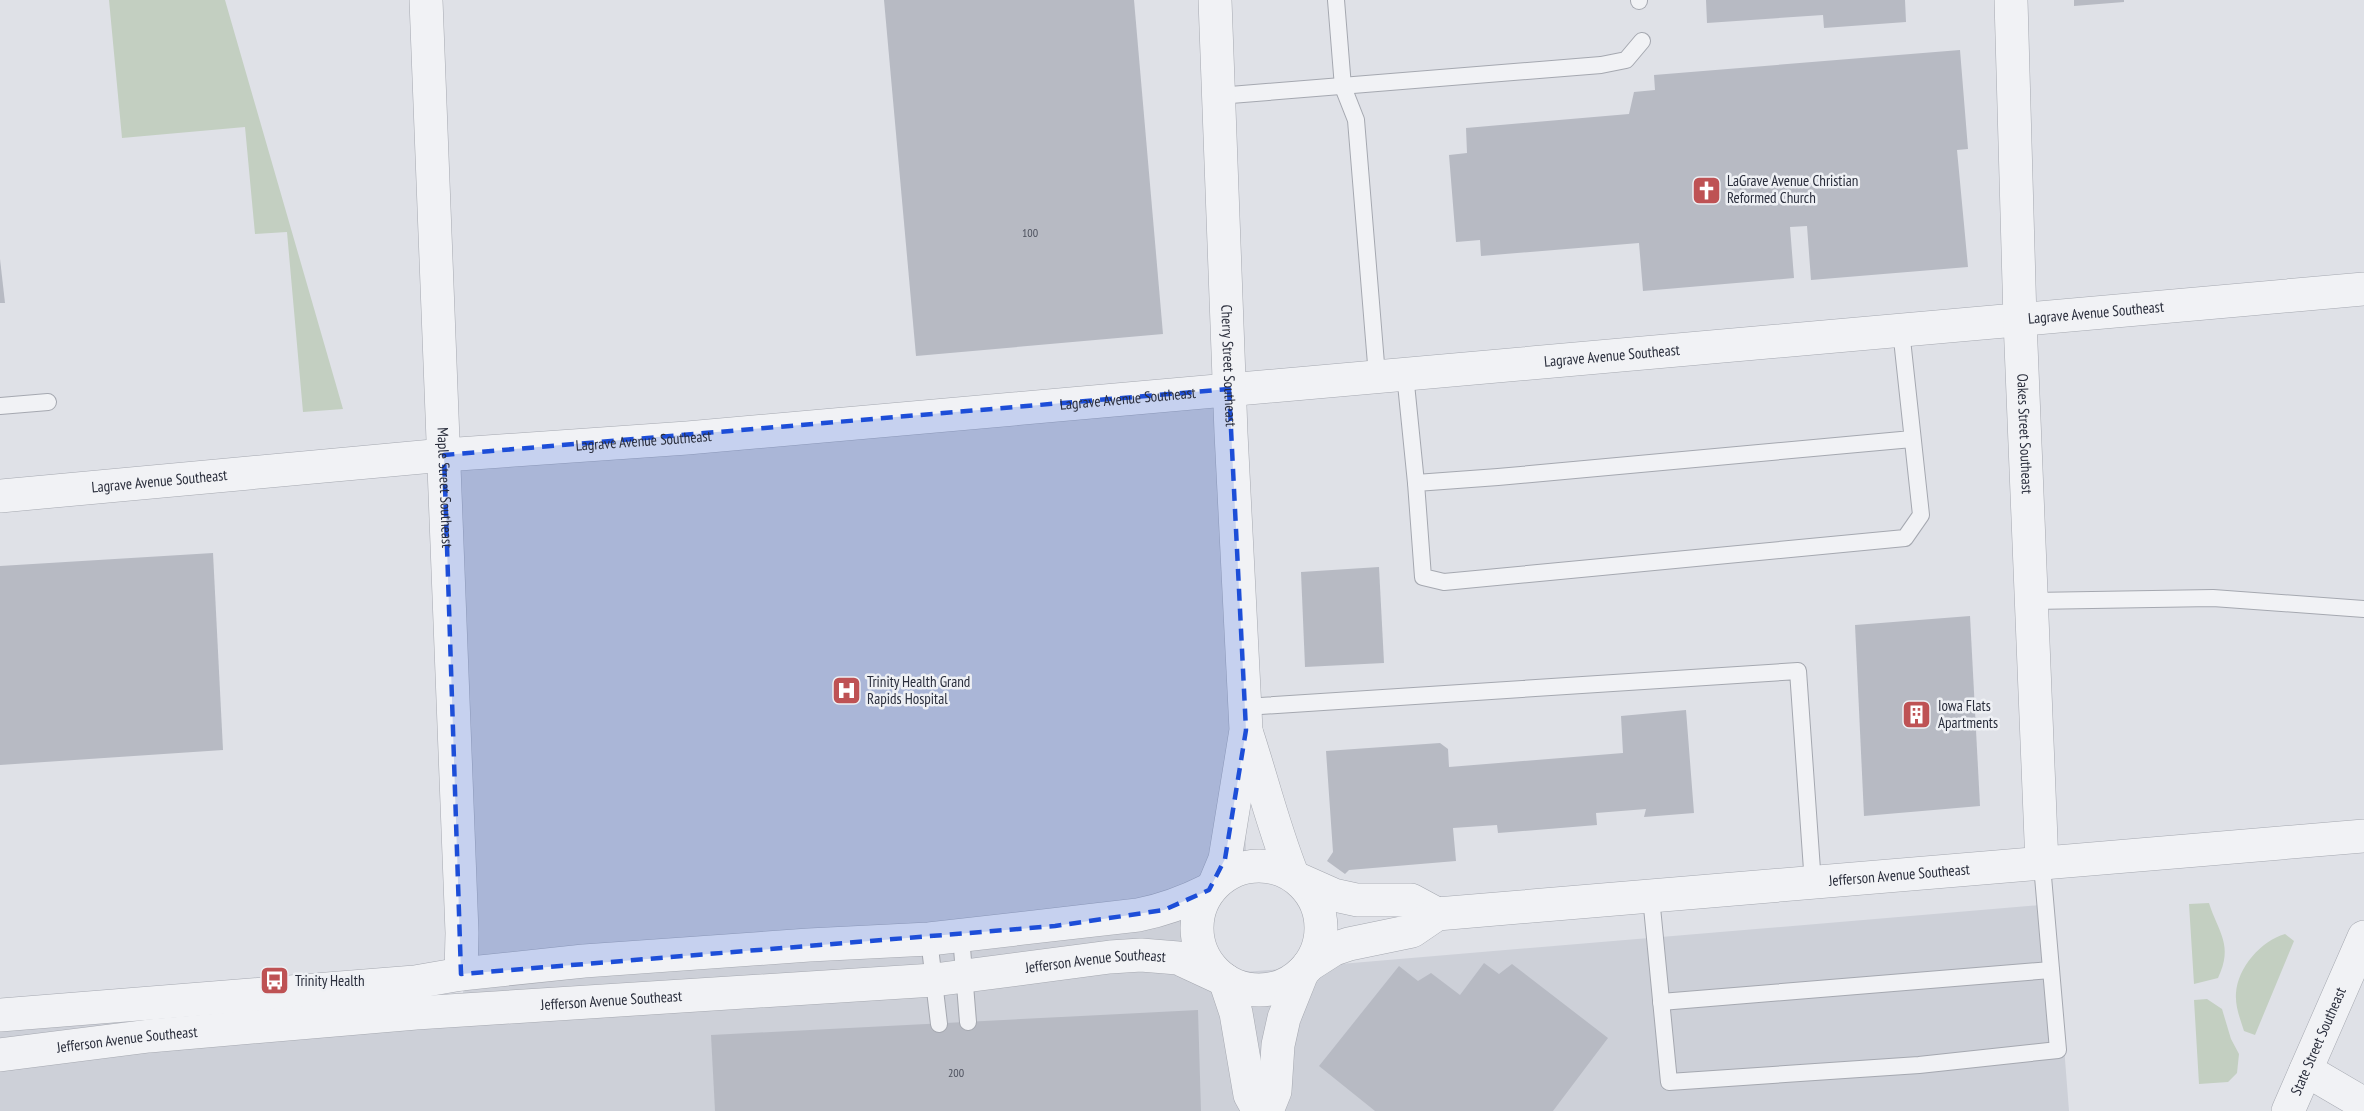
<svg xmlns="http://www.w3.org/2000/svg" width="2364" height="1111" font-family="'PT Sans Narrow',sans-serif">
<rect width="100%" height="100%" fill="#dfe1e7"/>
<!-- built -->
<path fill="#cdd0d8" d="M1229,389L1247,877L1210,910L1207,934L1233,973L2053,904L2069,1111H0V1017L463,996L444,455Z"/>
<!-- green -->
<g fill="#c3cfc1">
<path d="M109,0H225L343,409L303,412L287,232L255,234L245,127L122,138Z"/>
<path d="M2209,903C2218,932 2234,945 2218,978L2194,984L2189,904Z"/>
<path d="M2285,934L2294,941L2255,1035L2244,1031C2240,1018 2235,1007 2236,993C2238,967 2261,941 2285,934Z"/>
<path d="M2207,999L2222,1009L2231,1039L2239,1054L2237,1073L2228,1082L2199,1084L2194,1000Z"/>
</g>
<!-- building -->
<g fill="#b7bac3">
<path d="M884,0H1134L1163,334L916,356Z"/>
<path d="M1706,0H1905L1906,22L1824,28L1823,15L1707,23Z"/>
<path d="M2074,0H2124V2L2074,6Z"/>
<path d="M1960,50L1968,149L1957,150L1968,267L1811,280L1807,226L1790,227L1794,278L1643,291L1639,243L1481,256L1480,240L1456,242L1449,155L1467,153L1466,128L1629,114L1634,92L1655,90L1654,75Z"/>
<path d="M0,259L5,303H0Z"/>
<path d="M213,553L223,750L0,765V566Z"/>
<path d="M1379,567L1384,663L1305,667L1301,572Z"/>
<path d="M1970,616L1980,806L1864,816L1855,625Z"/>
<path d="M1686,710L1694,813L1644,817L1646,809L1596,813L1597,825L1498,833L1497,825L1453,828L1456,861L1349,870L1345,874L1327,861L1333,852L1326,751L1440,743L1448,749L1449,767L1623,753L1621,716Z"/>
<path d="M1484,963L1499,974L1512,964L1608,1038L1553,1111H1375L1319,1066L1399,966L1418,981L1431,973L1460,995Z"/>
<path d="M1198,1010L1201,1111H715L711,1035Z"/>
</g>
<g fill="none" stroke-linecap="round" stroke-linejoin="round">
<defs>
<g id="service">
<path d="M1336,0L1343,87L1356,120L1377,376"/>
<path d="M1639,0V1"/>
<path d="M1218,96L1601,65L1626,60L1642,41"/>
<path d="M1901,330L1921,515L1905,538L1444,582L1423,577L1416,483L1498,477L1912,439"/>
<path d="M1405,374L1416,483"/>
<path d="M0,406L48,402"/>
<path d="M2031,601L2213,598L2364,609"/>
<path d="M1245,707L1798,671L1813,884"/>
<path d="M1651,897L1669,1082L1919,1065L2058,1050L2042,865"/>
<path d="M961,936L968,1022"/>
<path d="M929,939L939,1024"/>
<path d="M1661,1002L2051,970"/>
</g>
<g id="minor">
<path id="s1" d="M426,0L462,933L461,974"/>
<path id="s2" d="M0,496L444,455L687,438L2364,289"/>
<path d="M2306,1070L2364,1104"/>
</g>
<g id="tertiary">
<path id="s3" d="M1215,0L1231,433L1246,730L1225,859L1215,883"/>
<path id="s4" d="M2011,0L2020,320L2042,865"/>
<path d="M1247,734C1262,780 1274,829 1292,874"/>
<circle cx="1259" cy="928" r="62"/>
<path d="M1298,879L1334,895L1357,900H1411L1437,914"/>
<path id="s5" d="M1309,965L1334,949L1349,944L1412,931L1437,914L2364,836"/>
<path d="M1225,980L1236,1013L1250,1095L1259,1111"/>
<path d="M0,1015L415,982L461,974L584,961L809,945L929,939L1138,915C1164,910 1185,902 1209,890"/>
<path id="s6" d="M0,1055L149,1036L416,1013L934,980L1110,957L1141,955L1178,958L1219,977"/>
<path d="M1267,1111L1275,1091L1278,1045L1284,1018L1302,973"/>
<path id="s7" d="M2288,1111L2364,937"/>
</g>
</defs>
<!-- service casing -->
<use href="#service" stroke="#a5a8b0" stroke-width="18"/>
<!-- minor casing -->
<use href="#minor" stroke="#a5a8b0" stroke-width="34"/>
<!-- tertiary casing -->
<use href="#tertiary" stroke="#a5a8b0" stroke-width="34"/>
<!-- service -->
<use href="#service" stroke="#f1f2f5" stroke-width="16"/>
<!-- minor -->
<use href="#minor" stroke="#f1f2f5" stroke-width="33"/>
<!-- tertiary -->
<use href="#tertiary" stroke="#f1f2f5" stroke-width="33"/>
</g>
<!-- marked area -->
<path fill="#1d4ed8" fill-opacity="0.2" stroke="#1d4ed8" stroke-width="4.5" stroke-dasharray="12 8" stroke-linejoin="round" d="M1229,389L1246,730L1225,859L1209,890L1164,910L1055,926L461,974L444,455Z"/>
<!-- icons -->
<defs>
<symbol id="church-square" viewBox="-11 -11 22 22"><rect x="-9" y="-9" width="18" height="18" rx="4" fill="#be5254" stroke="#eef0f4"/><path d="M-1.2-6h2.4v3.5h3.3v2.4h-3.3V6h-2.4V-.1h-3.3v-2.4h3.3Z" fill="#fff"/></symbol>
<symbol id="hospital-square" viewBox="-11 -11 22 22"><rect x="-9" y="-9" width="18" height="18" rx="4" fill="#be5254" stroke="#eef0f4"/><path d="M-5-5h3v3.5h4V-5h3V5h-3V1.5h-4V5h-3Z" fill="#fff"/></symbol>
<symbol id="building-square" viewBox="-11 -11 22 22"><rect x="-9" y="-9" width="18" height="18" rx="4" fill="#be5254" stroke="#eef0f4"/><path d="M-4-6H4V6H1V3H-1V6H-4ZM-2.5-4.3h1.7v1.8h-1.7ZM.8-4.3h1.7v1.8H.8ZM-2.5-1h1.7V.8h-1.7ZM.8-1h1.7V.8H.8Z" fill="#fff"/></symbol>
<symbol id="bus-square" viewBox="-11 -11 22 22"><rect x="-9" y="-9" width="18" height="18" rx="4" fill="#be5254" stroke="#eef0f4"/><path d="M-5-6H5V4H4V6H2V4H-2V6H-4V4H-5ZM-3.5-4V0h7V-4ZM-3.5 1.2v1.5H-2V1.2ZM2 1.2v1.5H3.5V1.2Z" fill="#fff"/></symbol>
</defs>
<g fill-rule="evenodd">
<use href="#church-square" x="1690" y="174" width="33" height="33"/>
<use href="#hospital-square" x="830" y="674" width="33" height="33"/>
<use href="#building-square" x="1900" y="698" width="33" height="33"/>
<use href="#bus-square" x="258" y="964" width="33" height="33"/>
</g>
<g text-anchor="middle" stroke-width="5" stroke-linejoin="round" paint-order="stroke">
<!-- number labels -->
<g font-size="12" fill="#4d515e">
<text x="1030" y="237">100</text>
<text x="956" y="1077">200</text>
</g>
<!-- poi labels -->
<g font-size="15" fill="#2a2e3c" stroke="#eef0f4" text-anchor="start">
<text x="1727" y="186">LaGrave Avenue Christian<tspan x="1727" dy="17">Reformed Church</tspan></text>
<text x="867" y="687">Trinity Health Grand<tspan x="867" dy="17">Rapids Hospital</tspan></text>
<text x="1938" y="711">Iowa Flats<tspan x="1938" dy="17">Apartments</tspan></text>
<text x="295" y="986">Trinity Health</text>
</g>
<!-- street labels -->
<g font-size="15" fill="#2a2e3c" stroke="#eef0f4">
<text dy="5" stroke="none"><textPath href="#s2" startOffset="2104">Lagrave Avenue Southeast</textPath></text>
<text dy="5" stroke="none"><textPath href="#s2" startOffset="1618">Lagrave Avenue Southeast</textPath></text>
<text dy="5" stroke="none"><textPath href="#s3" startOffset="366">Cherry Street Southeast</textPath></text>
<text dy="5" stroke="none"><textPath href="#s2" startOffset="1132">Lagrave Avenue Southeast</textPath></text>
<text dy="5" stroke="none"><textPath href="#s4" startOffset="434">Oakes Street Southeast</textPath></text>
<text dy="5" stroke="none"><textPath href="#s2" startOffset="646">Lagrave Avenue Southeast</textPath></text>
<text dy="5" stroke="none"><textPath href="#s2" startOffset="160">Lagrave Avenue Southeast</textPath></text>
<text dy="5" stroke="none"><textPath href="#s1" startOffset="488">Maple Street Southeast</textPath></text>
<text dy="5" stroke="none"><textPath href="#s5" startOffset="604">Jefferson Avenue Southeast</textPath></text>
<text dy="5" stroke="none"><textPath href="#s6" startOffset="1100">Jefferson Avenue Southeast</textPath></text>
<text dy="5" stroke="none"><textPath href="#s6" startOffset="614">Jefferson Avenue Southeast</textPath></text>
<text dy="5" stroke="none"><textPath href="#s6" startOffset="128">Jefferson Avenue Southeast</textPath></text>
<text dy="5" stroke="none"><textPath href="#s7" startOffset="76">State Street Southeast</textPath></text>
</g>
</g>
</svg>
